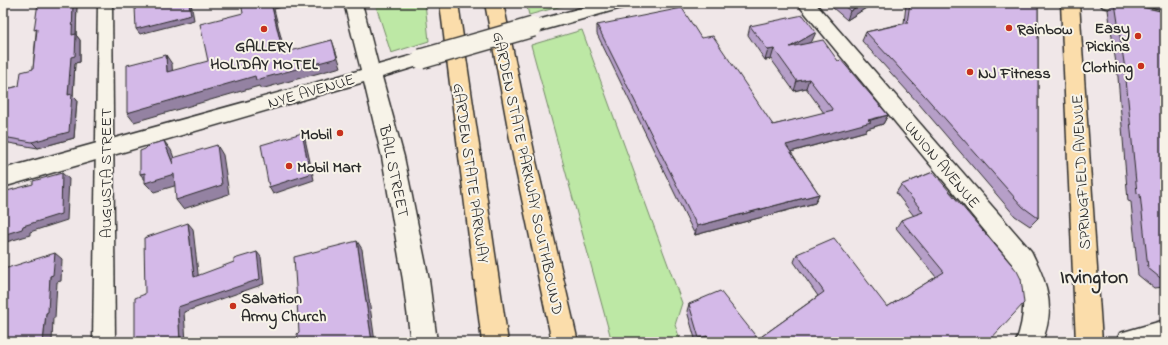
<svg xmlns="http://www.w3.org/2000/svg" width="1168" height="345" font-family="'Indie Flower',sans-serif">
<rect width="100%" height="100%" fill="#f0e7e8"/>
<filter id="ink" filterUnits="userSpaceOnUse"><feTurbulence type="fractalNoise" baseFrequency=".025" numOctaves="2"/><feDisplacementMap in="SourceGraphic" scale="8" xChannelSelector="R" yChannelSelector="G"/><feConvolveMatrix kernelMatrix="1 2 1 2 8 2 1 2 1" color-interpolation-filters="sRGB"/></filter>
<g filter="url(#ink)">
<!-- green -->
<g fill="#bde8a5" stroke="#748a68">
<path d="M375,3H425L429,41L391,53Z"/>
<path d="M526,3H573L529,15Z"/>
<path d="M582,30L682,303L675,325L681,342H612L531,45Z"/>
</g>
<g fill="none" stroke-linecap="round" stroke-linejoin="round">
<defs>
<path id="street" d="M98,3H112L115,342H93Z"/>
<g id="secondary">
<path d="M344,3H362L378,65L421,53L428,55L430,59L428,63L382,77L404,157L429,280L437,342H411L403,280L382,157L364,82L3,187V169L361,70Z"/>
<path d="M599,3H628L625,7L533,33L527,31L524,27L527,23Z"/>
<path d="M797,3H815L1031,251C1047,283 1056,306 1042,342H1016C1026,315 1026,291 1013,265Z"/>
<path d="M1100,3H1132L1165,11V21L1103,7Z"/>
<path d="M1165,320V342H1116L1120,333Z"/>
</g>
<path id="primary" d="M1061,3H1079L1102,342H1076Z"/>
<g id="highway">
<path d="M440,3H458L508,342H482Z"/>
<path d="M485,3H503L536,161L578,342H552L514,161Z"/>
</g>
</defs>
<!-- street casing -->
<use href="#street" stroke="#2b2b2b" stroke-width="3"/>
<!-- secondary casing -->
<use href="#secondary" stroke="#2b2b2b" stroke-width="3"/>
<!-- primary casing -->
<use href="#primary" stroke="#2b2b2b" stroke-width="3"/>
<!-- highway casing -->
<use href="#highway" stroke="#2b2b2b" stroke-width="3"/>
<!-- street -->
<use href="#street" fill="#f7f3e8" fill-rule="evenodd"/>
<!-- secondary -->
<use href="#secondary" fill="#f7f3e8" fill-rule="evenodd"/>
<!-- primary -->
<use href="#primary" fill="#fbddab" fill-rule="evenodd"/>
<!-- highway -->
<use href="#highway" fill="#fbddab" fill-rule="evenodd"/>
<defs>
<path id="secondary-bridge" d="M421,59L533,27"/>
</defs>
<!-- secondary-bridge casing -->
<use href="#secondary-bridge" stroke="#2b2b2b" stroke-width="22" stroke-linecap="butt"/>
<!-- secondary-bridge -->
<use href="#secondary-bridge" stroke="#f7f3e8" stroke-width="19"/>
</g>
<!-- wall -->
<g fill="#b69fc8" stroke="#2b2b2b">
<path d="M38,3H77L76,35L80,40V62L75,63L73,96L77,100L74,138L38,148L3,142V90L19,86L33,69L36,33Z"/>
<path d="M828,3H874L847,20L833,8Z"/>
<path d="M899,3H1038V218L1030,226L1015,216L919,104L862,41L866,32L904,23L906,5Z"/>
<path d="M1114,3H1123L1165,12V287L1154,288L1138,275L1131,202L1128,201L1118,77L1108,10Z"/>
<path d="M1138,3H1165V11Z"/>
<path d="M597,25L701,38L773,125L824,113L806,88L794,91L771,59L765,60L748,35L750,26L812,41L809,43L838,61L888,115L883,124L867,129L866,131L791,152L819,194L815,203L695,235L597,34Z"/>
<path d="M933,172L988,342H696L687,311L689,304L758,339L818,296L794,262L797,254L887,307L936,277L896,228L901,220L914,216L896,193L901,185Z"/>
</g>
<!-- shaded-wall -->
<g fill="#9482a2" stroke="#2b2b2b">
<path d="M73,3H77L76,35L80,40V62L75,63L73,96L77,100L74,138L38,148L32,142L68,95Z"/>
<path d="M189,3H191L194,20L140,34L136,29Z"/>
<path d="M271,3H300L274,9L287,62L283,53Z"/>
<path d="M863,3H874L847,20L850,11Z"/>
<path d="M816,32L812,41L787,57L790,47Z"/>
<path d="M332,40L341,67L261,89L259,86L134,122L127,113Z"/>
<path d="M774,49L771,59L765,60L768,50Z"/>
<path d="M166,55L172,64L173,81L167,72Z"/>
<path d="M809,79L806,88L794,91L797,81Z"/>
<path d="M888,115L883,124L867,129L866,131L783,154L786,145Z"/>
<path d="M302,133L305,139L314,180L273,194L269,187Z"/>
<path d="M164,141L171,150L180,174L173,164Z"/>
<path d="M217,145L223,155L229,194L183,209L176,200Z"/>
<path d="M62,173L69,179L67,220L30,232V235L3,243V235Z"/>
<path d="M145,173L174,174L181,184L154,192L145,183L147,182L140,174Z"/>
<path d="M819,194L815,203L695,235L697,226Z"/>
<path d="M188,223L193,229L199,282L194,277Z"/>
<path d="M357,241L362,249L375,342H372Z"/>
<path d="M257,252L261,257L264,284L184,312L186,342H180L178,307Z"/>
<path d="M55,253L62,259L61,281L57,282L55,318H53L52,342H43L50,276Z"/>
<path d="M707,336L705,342H697L699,338Z"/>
</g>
<!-- building -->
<g fill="#d4b9e8" stroke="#2b2b2b">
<path d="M38,3H73L72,35L76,34L75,56L71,57L68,95L72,94L69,132L32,142L3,137V90L19,86L21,72L33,69L37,29L34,30Z"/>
<path d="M139,3H189L191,15L136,29L135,7L139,6Z"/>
<path d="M241,3H271L283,53L332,40L337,58L256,80L255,76L127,113V65L166,55L167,72L208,61L200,24L243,13Z"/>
<path d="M841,3H863L850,11Z"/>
<path d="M910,3H1038V218L1023,207L924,95L866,32L907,23Z"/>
<path d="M1115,3H1123L1165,12V281H1164L1148,268L1140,194L1137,193L1125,69Z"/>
<path d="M682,8L701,38L713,36L773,125L833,110L809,79L797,81L774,49L768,50L750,26L803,15L816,32L790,47L823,40L838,61L841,60L888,115L868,120L871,122L786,145L819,194L697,226L597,25Z"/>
<path d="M302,133L310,174L269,187L261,145Z"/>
<path d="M164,141L173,164V158L217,145L222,185L176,200L174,174L145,183V173L140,174V151L145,149L149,145Z"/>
<path d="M933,172L1017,271L1021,279L1024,303L988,342H712L707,336L699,338L689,304L720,291L758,339L824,292L797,254L834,238L887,307L944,272L901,220L923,212L901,185Z"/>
<path d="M62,173L61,214L23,226L22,229L3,235V192L33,184V181Z"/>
<path d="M188,223L194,277L234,262V259L257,252L260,279L178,307L180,342H135V298L145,294L144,238Z"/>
<path d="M357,241L372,342H298L297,334L299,332L294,257Z"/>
<path d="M55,253L53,275L50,276L48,312L46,313L43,342H3V276L4,269Z"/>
<path d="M249,340V342H243Z"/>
</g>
</g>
<!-- markers -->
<g fill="#c8321e" stroke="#f7f3e8" stroke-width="1.5">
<circle cx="1009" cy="28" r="4"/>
<circle cx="264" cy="29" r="4"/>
<circle cx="1138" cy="36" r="4"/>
<circle cx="1141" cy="66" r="4"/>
<circle cx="970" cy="72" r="4"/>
<circle cx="340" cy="133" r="4"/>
<circle cx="289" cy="166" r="4"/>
<circle cx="233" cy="306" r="4"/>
</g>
<g text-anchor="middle" stroke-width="4" stroke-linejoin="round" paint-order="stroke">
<!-- poi labels -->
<g font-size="16" font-weight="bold" fill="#2b2b2b" stroke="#f7f3e8" text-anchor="start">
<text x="1130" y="33" text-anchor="end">Easy<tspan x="1130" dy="18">Pickins</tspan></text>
<text x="1017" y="34">Rainbow</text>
<text x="264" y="51" text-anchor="middle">GALLERY<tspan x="264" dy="18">HOLIDAY MOTEL</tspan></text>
<text x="1133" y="72" text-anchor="end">Clothing</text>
<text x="978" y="78">NJ Fitness</text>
<text x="332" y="139" text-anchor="end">Mobil</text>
<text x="297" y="172">Mobil Mart</text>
<text x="241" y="303">Salvation<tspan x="241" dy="18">Army Church</tspan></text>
</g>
<!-- street labels -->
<g font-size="16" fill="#2b2b2b" stroke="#f7f3e8">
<text transform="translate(311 90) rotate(-16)" y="6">NYE AVENUE</text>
<text transform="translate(943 164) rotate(50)" y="6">UNION AVENUE</text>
<text transform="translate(395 171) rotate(78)" y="6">BALL STREET</text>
<text transform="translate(1080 172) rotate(-93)" y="6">SPRINGFIELD AVENUE</text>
<text transform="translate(105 173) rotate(-90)" y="6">AUGUSTA STREET</text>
<text transform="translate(472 173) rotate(82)" y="6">GARDEN STATE PARKWAY</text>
<text transform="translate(529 173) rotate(78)" y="6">GARDEN STATE PARKWAY SOUTHBOUND</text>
</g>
<!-- district labels -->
<g font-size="20" font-weight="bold" fill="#2b2b2b" stroke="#f7f3e8">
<text x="1094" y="283">Irvington</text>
</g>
</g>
<!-- margin -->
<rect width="1168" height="345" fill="none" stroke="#f7f3e8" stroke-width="16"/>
<rect x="8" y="8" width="1152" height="329" fill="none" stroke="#2b2b2b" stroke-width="1.5" filter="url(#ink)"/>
</svg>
